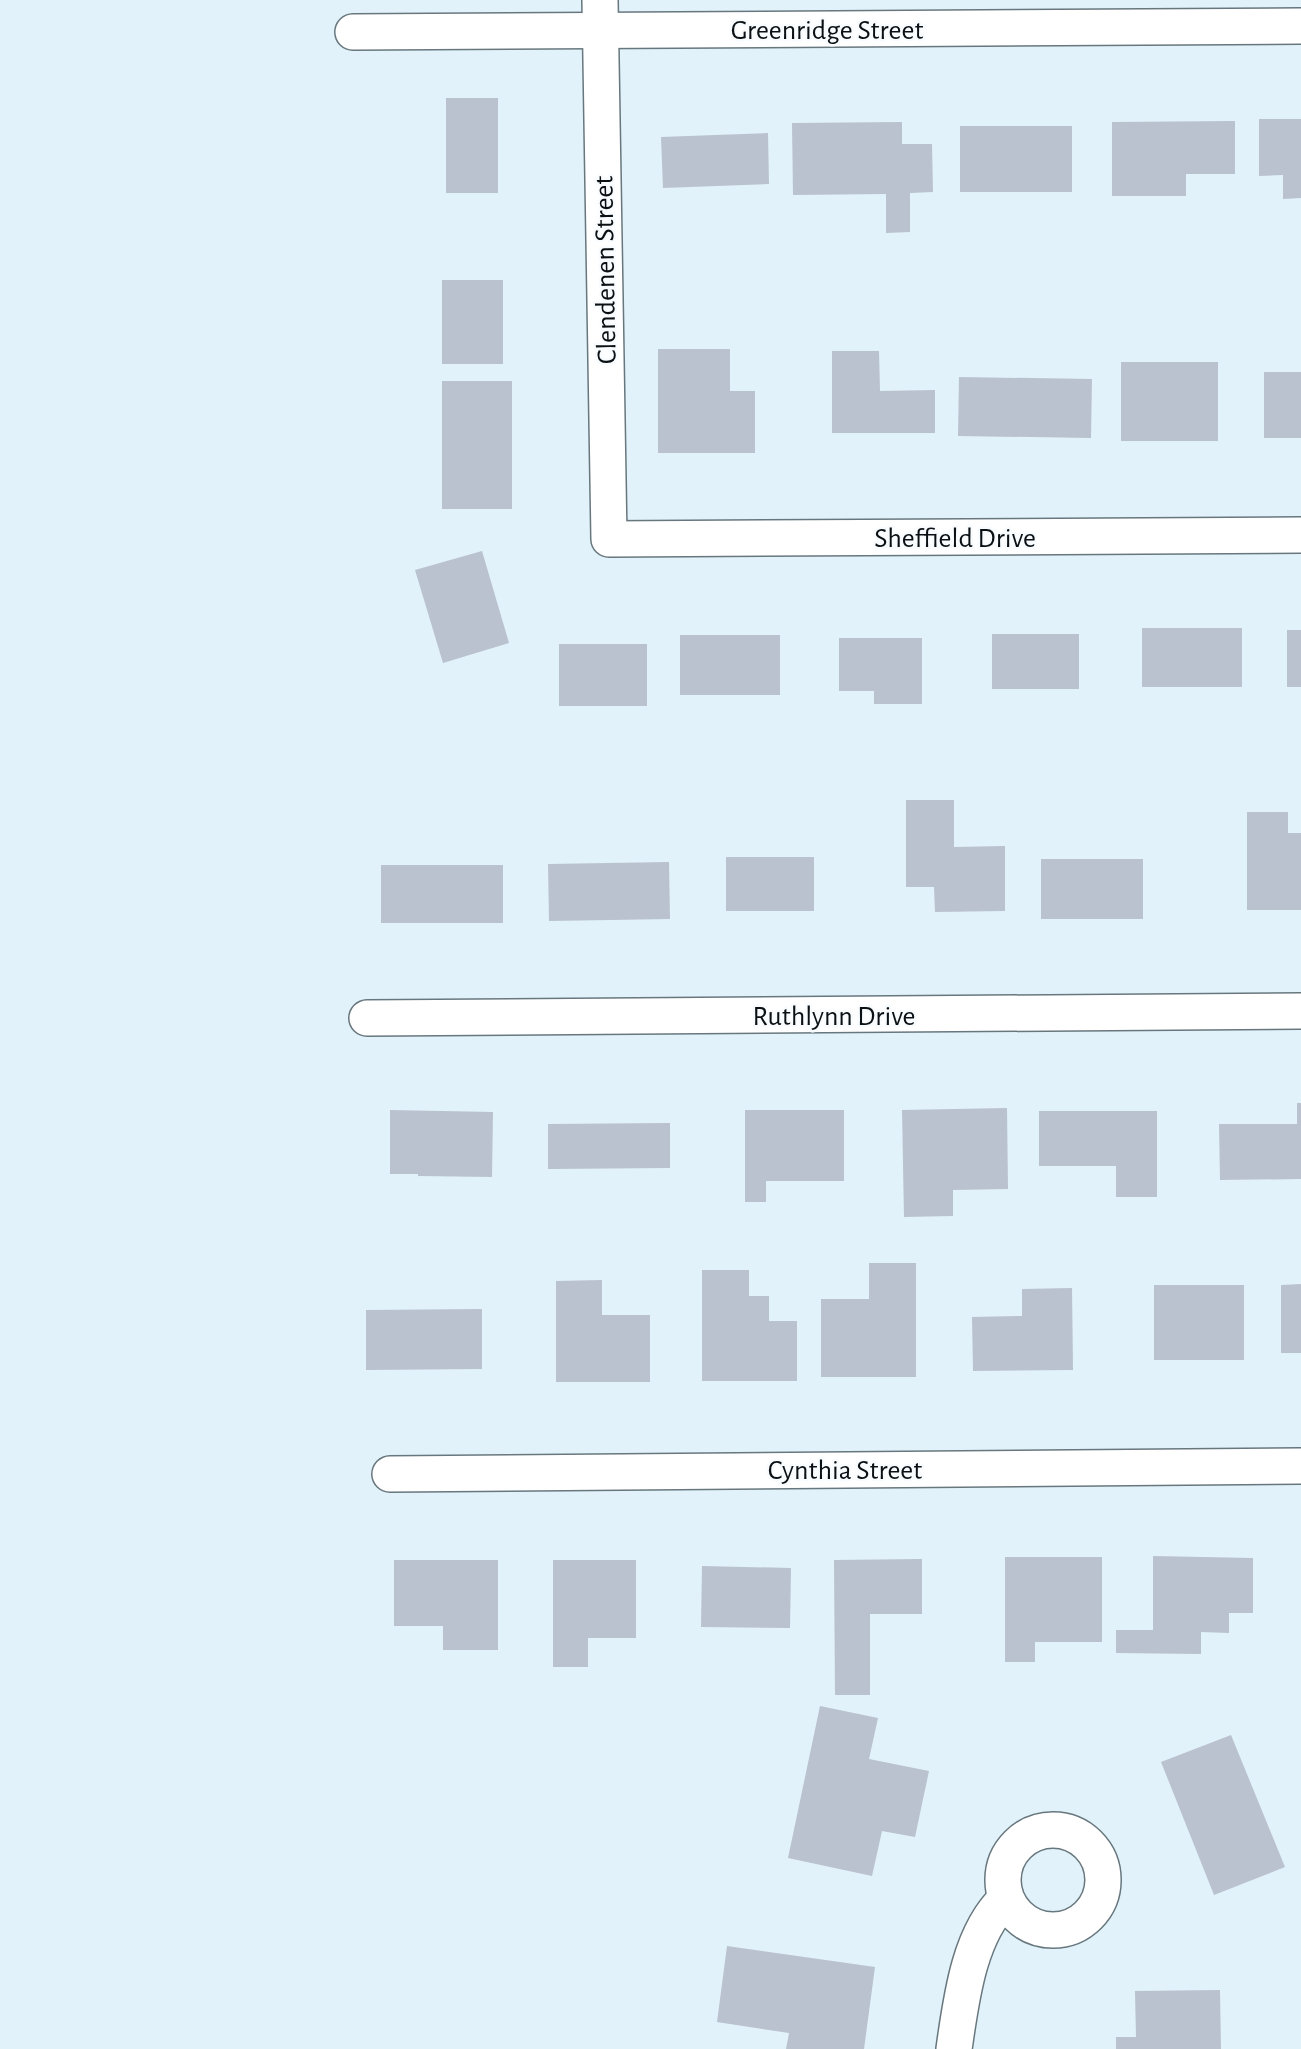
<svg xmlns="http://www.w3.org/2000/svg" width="1301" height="2049" font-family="'Alegreya Sans',sans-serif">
<rect width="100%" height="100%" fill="#e1f2fa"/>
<!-- building -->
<g fill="#bac1cf">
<rect x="446" y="98" width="52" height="95"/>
<path d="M1259,119H1301V198L1283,199V175L1259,176Z"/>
<path d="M1235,121V174H1186V196H1112V122Z"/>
<path d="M902,122V144H932L933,192L910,193V232L886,233V194L793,195L792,123Z"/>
<rect x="960" y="126" width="112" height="66"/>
<path d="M768,133L769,184L663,188L661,137Z"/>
<rect x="442" y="280" width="61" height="84"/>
<path d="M658,349H730V391H755V453H658Z"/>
<path d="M832,351H879L880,391L935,390V433H832Z"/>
<rect x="1121" y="362" width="97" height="79"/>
<rect x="1264" y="372" width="37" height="66"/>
<path d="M959,377L1092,379L1091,438L958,436Z"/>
<rect x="442" y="381" width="70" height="128"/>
<path d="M482,551L509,643L443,663L415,570Z"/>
<rect x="1142" y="628" width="100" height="59"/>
<rect x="1287" y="630" width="14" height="57"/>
<rect x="992" y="634" width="87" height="55"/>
<rect x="680" y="635" width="100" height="60"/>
<path d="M839,638H922V704H874V691H839Z"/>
<rect x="559" y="644" width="88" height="62"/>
<path d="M906,800H954V847L1005,846V911L935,912L934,887H906Z"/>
<path d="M1247,812H1288V833H1301V910H1247Z"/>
<rect x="726" y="857" width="88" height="54"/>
<rect x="1041" y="859" width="102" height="60"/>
<path d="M669,862L670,919L549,921L548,864Z"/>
<rect x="381" y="865" width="122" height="58"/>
<path d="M1297,1103H1301V1179L1220,1180L1219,1124H1297Z"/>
<path d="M1007,1108L1008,1189L953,1190V1216L904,1217L902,1110Z"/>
<path d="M390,1110L493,1112L492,1177L418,1176V1174H390Z"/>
<path d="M745,1110H844V1181H766V1202H745Z"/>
<path d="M1039,1111H1157V1197H1116V1166H1039Z"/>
<path d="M670,1123V1168L548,1169V1124Z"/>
<path d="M869,1263H916V1377H821V1299H869Z"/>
<path d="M702,1270H749V1296H769V1321H797V1381H702Z"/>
<path d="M602,1280V1315H650V1382H556V1281Z"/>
<path d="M1301,1284V1353H1281V1285Z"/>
<rect x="1154" y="1285" width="90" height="75"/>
<path d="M1072,1288L1073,1370L973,1371L972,1317L1022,1316V1289Z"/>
<path d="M482,1309V1369L366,1370V1310Z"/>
<path d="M1153,1556L1253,1558V1613H1229V1633L1201,1632V1654L1116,1653V1630H1153Z"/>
<path d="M1005,1557H1102V1642H1035V1662H1005Z"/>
<path d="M922,1559V1614H870V1695H835L834,1560Z"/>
<path d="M394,1560H498V1650H443V1626H394Z"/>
<path d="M553,1560H636V1638H588V1667H553Z"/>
<path d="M702,1566L791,1568L790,1628L701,1627Z"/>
<path d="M820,1706L878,1718L869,1759L929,1771L915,1837L882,1831L872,1876L788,1858Z"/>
<path d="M1231,1735L1285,1867L1214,1895L1161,1762Z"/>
<path d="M727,1946L875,1967L864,2049H786L789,2033L717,2022Z"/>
<path d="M1220,1990L1221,2049H1116V2037H1136L1135,1991Z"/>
</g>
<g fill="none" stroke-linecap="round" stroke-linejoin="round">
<defs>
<g id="minor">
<path d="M600,0L609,539L1301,535"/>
<path d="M353,32L1301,26"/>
<path d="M367,1018L1301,1011"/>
<path d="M390,1474L1301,1466"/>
<circle cx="1053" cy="1880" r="50"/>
<path d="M954,2049C961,2000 969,1933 1006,1899"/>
</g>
</defs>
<!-- minor casing -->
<use href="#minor" stroke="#68777e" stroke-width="38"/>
<!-- minor -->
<use href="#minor" stroke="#fff" stroke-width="35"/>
</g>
<g text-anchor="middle" stroke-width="5" stroke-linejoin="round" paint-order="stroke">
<!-- street labels -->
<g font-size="28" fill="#0a1013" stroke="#f9fcfe">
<text x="827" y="39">Greenridge Street</text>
<text transform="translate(604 270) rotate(-91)" y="10">Clendenen Street</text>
<text x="955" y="547">Sheffield Drive</text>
<text x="834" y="1025">Ruthlynn Drive</text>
<text x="845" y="1479">Cynthia Street</text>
</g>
</g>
</svg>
